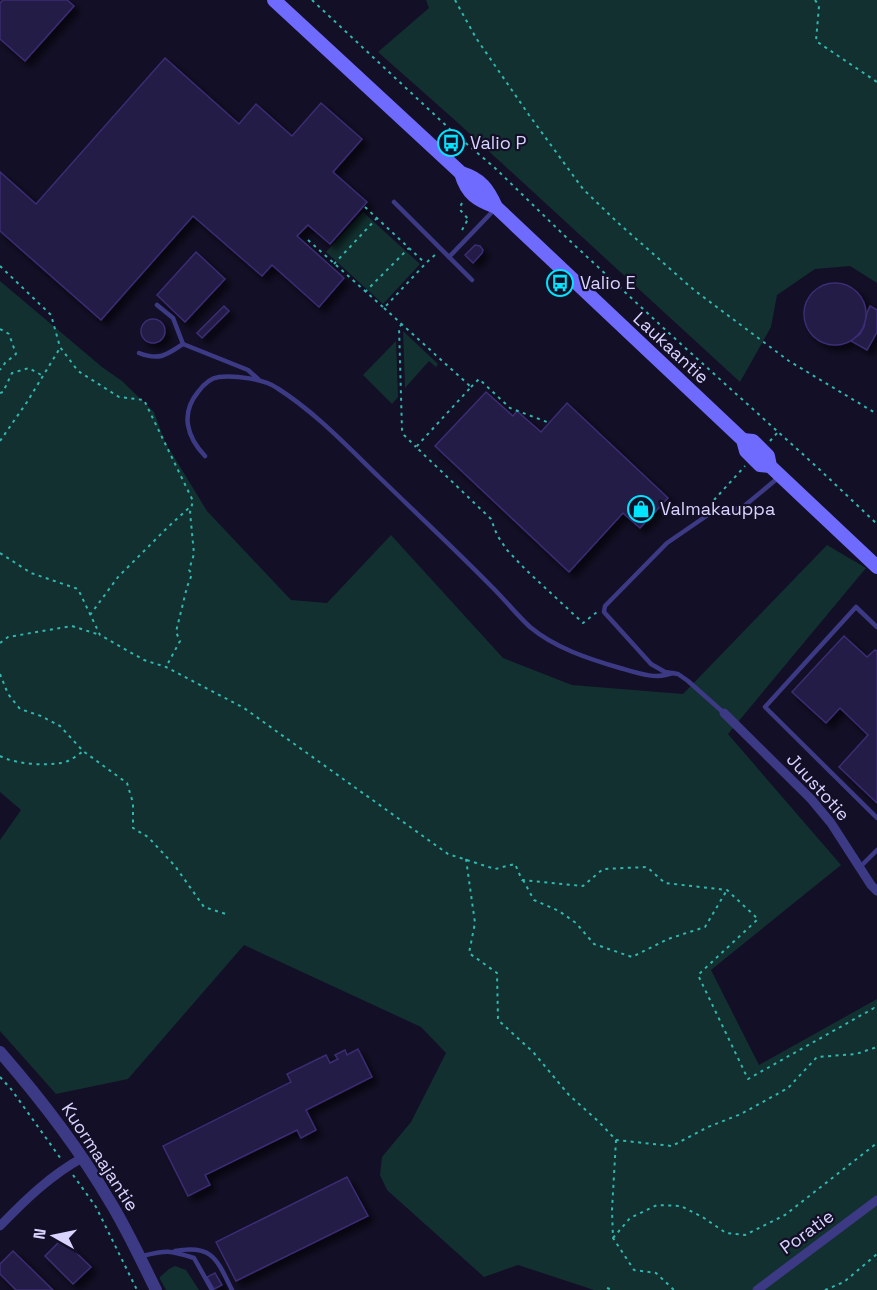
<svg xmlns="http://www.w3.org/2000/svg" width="877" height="1290" font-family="'Space Grotesk',sans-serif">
<defs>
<filter id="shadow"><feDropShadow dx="5.5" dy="5.5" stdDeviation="3" flood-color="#0009"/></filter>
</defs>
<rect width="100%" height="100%" fill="#130f26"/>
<!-- green -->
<g fill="#12302f">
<path d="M426,0H877V283L850,266L815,269L777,295L771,327L740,382L457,122L378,52L429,8Z"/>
<path d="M363,212L420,264L383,304L326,252Z"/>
<path d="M0,281L102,367L122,381L154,412L165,442L207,511L291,600L327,603L391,535L503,658L572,685L683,694L827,545L866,568L728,734L841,865L711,970L759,1065L877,999V1290H594L518,1265L484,1277L387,1190L380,1175L382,1157L411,1122L446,1053L421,1027L244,945L128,1079L56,1094L0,1031V840L21,810L0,792Z"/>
<path d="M403,331L438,364L436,367L429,361L405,388Z"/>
<path d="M396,341L398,397L392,404L363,375Z"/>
<path d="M175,1266L186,1270L199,1290H166L160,1279V1277L169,1269Z"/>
</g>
<!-- building -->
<g fill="#241b47" stroke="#3b2d73" stroke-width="1.5" filter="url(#shadow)">
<path d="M3,0H67L74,6L25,61L0,39V3Z"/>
<path d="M165,58L239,124L256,104L292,136L321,103L362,139L333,172L367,202L330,244L308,225L297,236L344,278L319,307L272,265L262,276L193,216L101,320L0,231V172L36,204Z"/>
<path d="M475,245L480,246L483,250L482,253L473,263L465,255Z"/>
<path d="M196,252L225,279L185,322L157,295Z"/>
<circle cx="835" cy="314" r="31"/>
<path d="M224,306L229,311L202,338L197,333Z"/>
<path d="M870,306L877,310V332L867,350L851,341L860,334L864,327L867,313Z"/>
<circle cx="153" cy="331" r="12"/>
<path d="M486,392L513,416L517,411L541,432L567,403L668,498L640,528L623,513L569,572L435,446Z"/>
<path d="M844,636L867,657L875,650L877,651V803L839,767L868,735L840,708L826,723L792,692Z"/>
<path d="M358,1049L372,1077L306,1110L316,1130L301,1138L297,1130L205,1175L210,1185L188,1196L163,1146L291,1082L287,1074L326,1055L330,1063L338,1059L335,1055L345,1050L347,1055Z"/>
<path d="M347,1177L368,1216L236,1281L216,1242Z"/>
<path d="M62,1239L91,1267L73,1284L45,1256Z"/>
<path d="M13,1251L53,1290H16L0,1274V1264Z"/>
<path d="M215,1273L222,1285L214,1289L207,1277Z"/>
</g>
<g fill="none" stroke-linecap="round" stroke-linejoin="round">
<!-- path -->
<g stroke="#2fb8b0" stroke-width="2" stroke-dasharray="3 4.5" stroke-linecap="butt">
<path d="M312,0L454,133L495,168L569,240L671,335L818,468L877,524"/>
<path d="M455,0L476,38L529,115L583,189L616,221L694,290L789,361L877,414"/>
<path d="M815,0L819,6L816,41L877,82"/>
<path d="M462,203L460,207L461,211L469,220"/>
<path d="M365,207L425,263"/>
<path d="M462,230L468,219"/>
<path d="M308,240L384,308L427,262L436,254"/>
<path d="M334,264L377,218"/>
<path d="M0,266L51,315L60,347L78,371L119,397L144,400L193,501L190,512L194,554L189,570L192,574L187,587L176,632L180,641L166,667"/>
<path d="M365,292L409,248"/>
<path d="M384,308L471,387L416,447L491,519L497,535L507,550L526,570L583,623L597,612"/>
<path d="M402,324L399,327L402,430L404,435L416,447"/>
<path d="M0,329L9,334L16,354L5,363L0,370"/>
<path d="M471,387L479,379L510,408L547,422"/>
<path d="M0,393L3,392L12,373L29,368L43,376"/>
<path d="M0,441L27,402L60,348"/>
<path d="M770,441L778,432"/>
<path d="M714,500L745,466"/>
<path d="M0,553L31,573L78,589L100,635L144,660L166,667L244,708L448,854L495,869L515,864L522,880L583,886L603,869L647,867L665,883L727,890L758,919L698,975L748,1079L874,1008L877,1012"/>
<path d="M90,615L118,577L167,528L192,505"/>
<path d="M0,643L8,637L72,626L100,635"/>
<path d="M0,674L8,694L20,709L41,716L60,726L83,751L127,783L133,803V828L148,837L175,866L204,907L229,915"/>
<path d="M0,756C15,764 44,766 61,763C69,762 76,756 82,752"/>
<path d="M466,859L475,923L469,953L497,973L498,1020L533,1052L569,1095L599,1122L616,1140L672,1146L708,1127L741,1114L788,1088L817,1057L856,1054L877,1047"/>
<path d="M523,880L534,900L559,911L576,923L594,944L632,957L668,939L705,927L727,890"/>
<path d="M0,1077L11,1089L61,1159"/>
<path d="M616,1140L612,1210L613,1238L634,1270L656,1273L674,1290"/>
<path d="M73,1175L96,1207L137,1290"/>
<path d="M613,1238L630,1218L657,1205L681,1206L704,1218L726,1233L745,1235L785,1215L877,1143"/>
<path d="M607,1288L613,1290"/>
<path d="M825,1290L844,1282L877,1254"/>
</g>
<!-- service -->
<g stroke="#3d3a85" stroke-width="4.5">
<path d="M394,202L472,280"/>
<path d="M449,257L495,209"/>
<path d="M157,305L173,318L183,344L248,370L258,379"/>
<path d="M139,353C159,361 167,355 183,344"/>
<path d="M205,456C187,437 180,414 198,392C203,385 211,378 219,377C235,375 264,379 277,388C315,412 347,446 379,477C417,514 456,550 493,588C505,600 517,615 530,627C555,648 589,659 620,668C637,673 656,680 673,673"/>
<path d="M877,627L856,607L765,707L877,818"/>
<path d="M724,713L688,681L678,674L665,672L651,664L604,612L605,606L667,543L718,508L728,511L743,507L778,478"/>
<path d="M860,867L877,850"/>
<path d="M175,1251C213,1244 217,1260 232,1290"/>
<path d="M142,1256C167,1250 169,1250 194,1258L212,1290"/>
</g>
<!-- minor -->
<g stroke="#3d3a85" stroke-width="9">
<path d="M724,713L811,799L831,823L871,885L877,891"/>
<path d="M0,1226C25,1200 51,1175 82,1158"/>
<path d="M757,1290L877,1200"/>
</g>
<!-- tertiary -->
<path stroke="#3d3a85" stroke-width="12" d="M0,1052C40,1098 78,1147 109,1200C127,1229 141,1260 156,1290"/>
<!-- secondary -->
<g stroke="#6f6bff" stroke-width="14">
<path d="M274,0L461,173C481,179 488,189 496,207L743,440L746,451L760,465L770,466"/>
<path d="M461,173C467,194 477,200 496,207"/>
<path d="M743,440L753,441L768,456L770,466L877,567"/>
</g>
</g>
<!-- icons -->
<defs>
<symbol id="bus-ring" viewBox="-11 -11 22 22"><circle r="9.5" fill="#130f26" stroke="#00e5ff" stroke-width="1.5"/><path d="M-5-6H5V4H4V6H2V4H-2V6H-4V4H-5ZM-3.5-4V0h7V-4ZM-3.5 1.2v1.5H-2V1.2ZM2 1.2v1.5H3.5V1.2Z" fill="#00e5ff"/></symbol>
<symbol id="shop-ring" viewBox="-11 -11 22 22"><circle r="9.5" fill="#130f26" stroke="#00e5ff" stroke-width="1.5"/><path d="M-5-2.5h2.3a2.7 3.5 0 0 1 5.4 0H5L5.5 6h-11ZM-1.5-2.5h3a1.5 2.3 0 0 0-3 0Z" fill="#00e5ff"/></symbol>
</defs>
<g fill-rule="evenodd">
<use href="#bus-ring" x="436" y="128" width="30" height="30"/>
<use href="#bus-ring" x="545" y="268" width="30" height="30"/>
<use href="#shop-ring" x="626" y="494" width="30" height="30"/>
</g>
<g text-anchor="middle" stroke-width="4.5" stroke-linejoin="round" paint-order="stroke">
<!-- poi labels -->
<g font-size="18" fill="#d9d4ff" stroke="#130f26" text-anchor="start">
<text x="470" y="149">Valio P</text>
<text x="580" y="289">Valio E</text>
<text x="660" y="515">Valmakauppa</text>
</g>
<!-- street labels -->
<g font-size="18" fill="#d9d4ff" stroke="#130f26">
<text transform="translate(671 348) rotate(43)" y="6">Laukaantie</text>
<text transform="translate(818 787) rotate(48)" y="6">Juustotie</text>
<text transform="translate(100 1157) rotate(57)" y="6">Kuormaajantie</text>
<text transform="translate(807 1232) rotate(-36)" y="6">Poratie</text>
</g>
</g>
<!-- north arrow -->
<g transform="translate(54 1236) rotate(279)" stroke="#130f26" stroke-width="4.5" paint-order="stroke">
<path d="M0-4.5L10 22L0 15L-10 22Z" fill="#d9d4ff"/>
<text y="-9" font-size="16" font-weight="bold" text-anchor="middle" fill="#d9d4ff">N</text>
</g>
</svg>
